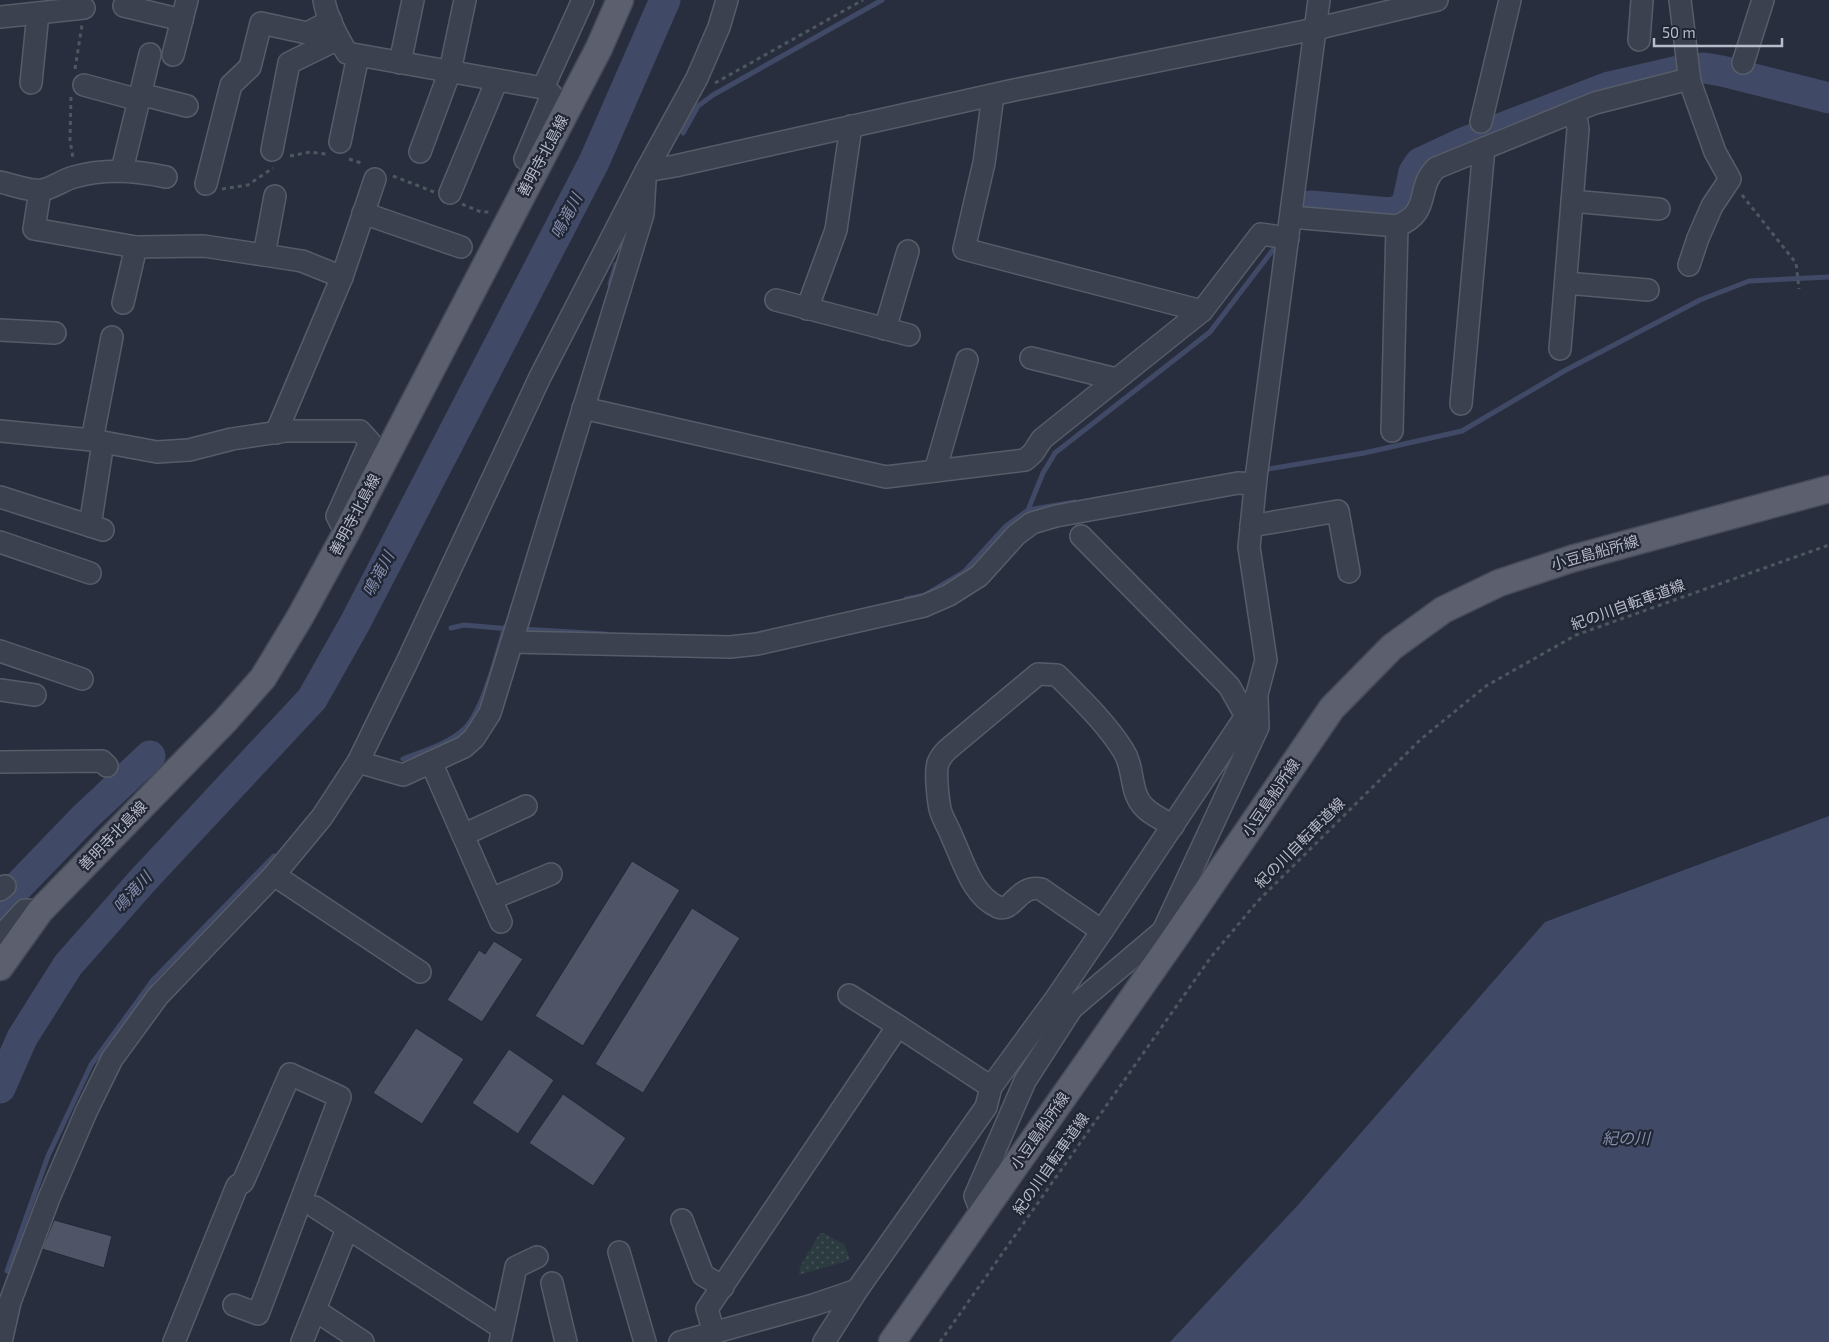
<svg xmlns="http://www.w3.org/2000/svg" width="1829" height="1342" font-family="'Exo 2','Noto Sans JP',sans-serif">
<defs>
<pattern id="park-dots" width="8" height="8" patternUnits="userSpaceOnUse" patternTransform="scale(1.25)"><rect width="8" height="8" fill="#2c3b40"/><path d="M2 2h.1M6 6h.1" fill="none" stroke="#48555a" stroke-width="1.8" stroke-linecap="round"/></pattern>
</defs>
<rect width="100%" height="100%" fill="#292e3e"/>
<!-- park -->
<path fill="url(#park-dots)" d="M820,1233H824L845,1245L850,1260L799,1275L800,1267Z"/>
<!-- water -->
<path fill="#404a66" d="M1829,816V1342H1170L1298,1205L1545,922Z"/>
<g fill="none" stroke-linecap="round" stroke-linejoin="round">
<!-- stream -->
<g stroke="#404a66" stroke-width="5">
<path d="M683,133L698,106L713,95L882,0"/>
<path d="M610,284L616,264"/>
<path d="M1263,470L1364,453L1462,431L1566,370L1700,300L1749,281L1829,277"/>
<path d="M1028,510L1043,473L1055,453L1210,332L1276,246"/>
<path d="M906,599L925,595L964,572L1006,526L1028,510L1075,502"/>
<path d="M451,628L464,625L510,629"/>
<path d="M521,629L605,634"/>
<path d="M403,759C423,751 449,744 465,728C483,710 497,653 505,627"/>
<path d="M7,1271L48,1156L91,1065L153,980L274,856"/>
</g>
<!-- river -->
<g stroke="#404a66" stroke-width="31">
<path d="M1305,207L1311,206L1390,213L1400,210L1407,204L1414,172L1420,163L1463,143L1609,87L1678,71L1704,68L1722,71L1829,98"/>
<path d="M0,905L84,818L150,756"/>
<path d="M0,1088L22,1038L68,965L143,880L312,699L355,623L594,162L665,0"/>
</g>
</g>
<!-- building -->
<g fill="#4f5467" stroke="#232836">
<path d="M632,861L680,890L583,1046L535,1016Z"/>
<path d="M692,908L740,938L643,1093L595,1064Z"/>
<path d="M494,941L523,959L482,1022L447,1000L479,950L485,954Z"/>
<path d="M416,1028L464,1059L422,1124L373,1093Z"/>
<path d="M509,1049L554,1080L518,1134L472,1103Z"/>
<path d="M563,1094L626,1138L593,1186L529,1143Z"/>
<path d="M54,1220L112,1236L104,1268L42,1249Z"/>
</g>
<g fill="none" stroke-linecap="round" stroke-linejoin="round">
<defs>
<g id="minor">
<path d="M324,0C327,19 338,38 347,53L543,88L552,95L525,159L537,166"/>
<path d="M1680,0L1690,82"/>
<path d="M124,6L182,20"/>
<path d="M0,17L84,8"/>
<path d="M1639,40L1642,0"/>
<path d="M173,55L187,0"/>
<path d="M400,63L413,0"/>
<path d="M1743,63L1763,0"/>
<path d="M31,83L38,13"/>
<path d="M84,85L139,100"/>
<path d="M543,88L583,0"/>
<path d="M140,94L187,106"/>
<path d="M993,95L984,163L964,249L1202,311"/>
<path d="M1481,122L1510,0"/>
<path d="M340,142L358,56"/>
<path d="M272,150L289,63L338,39"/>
<path d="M420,152L450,71L465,0"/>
<path d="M122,170L150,54"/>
<path d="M646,171L675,166L1014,90L1315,29L1437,0"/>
<path d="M0,182C10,184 33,192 42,190C53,188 63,180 74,177C105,168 135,170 166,177"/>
<path d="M206,184L231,85L250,67L261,23L307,33L331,21"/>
<path d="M40,191L34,229L136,247L204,246L264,255L302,261L342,277"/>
<path d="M450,193L497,80"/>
<path d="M1572,201L1659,209"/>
<path d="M363,213L461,247"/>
<path d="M1291,217L1397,226C1432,212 1415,189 1436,168L1595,103L1681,81L1690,82L1715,152L1730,179L1712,206L1698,238L1689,265"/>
<path d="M264,255L275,196"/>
<path d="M1566,283L1648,290"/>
<path d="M776,300L909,335"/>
<path d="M123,303L136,247"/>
<path d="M807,309L836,230L851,126"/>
<path d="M885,329L908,251"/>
<path d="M0,330L55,333"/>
<path d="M1560,349L1578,129L1575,111"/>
<path d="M1031,358L1116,379"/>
<path d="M1461,404L1484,148"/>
<path d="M583,408L886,477L1025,460L1033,453L1042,439L1202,311L1261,234L1288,238"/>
<path d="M0,431L92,440L157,452L189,450L232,439L286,431H360L370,442L337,516L346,533"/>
<path d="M1392,431L1397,226"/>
<path d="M276,433L342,277L375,179"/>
<path d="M92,440L112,337"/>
<path d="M935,471L967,360"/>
<path d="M0,497L103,530"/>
<path d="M90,526L101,455"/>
<path d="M1251,526L1338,511L1349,572"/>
<path d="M1081,536L1229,686L1246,716"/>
<path d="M0,542L90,573"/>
<path d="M512,642L730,647L757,644L924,606L949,595L979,576L1016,535L1032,523L1056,516L1238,483L1255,484"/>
<path d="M0,651L82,679"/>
<path d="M0,690L35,695"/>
<path d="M0,762L102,761L107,766"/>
<path d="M358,762L403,775L464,747L474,738L490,713L643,214L645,181"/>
<path d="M431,762L501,922"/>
<path d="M463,835L526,806"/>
<path d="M274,875L420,972"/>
<path d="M0,890L5,886"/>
<path d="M491,899L551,874"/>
<path d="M1102,931L1041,889C1018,884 1013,913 998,907C972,896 963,860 952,837C949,828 942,818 940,809C938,799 935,772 938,763C940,758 944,753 947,750L1038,674L1057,675C1081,699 1105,722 1123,750C1135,768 1129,792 1144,807C1151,815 1164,820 1173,826"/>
<path d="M0,937L25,910L40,911"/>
<path d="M1174,939L1163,931L1258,727L1257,697"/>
<path d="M849,995L898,1026"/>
<path d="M1062,1000L1072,1008L1163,931"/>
<path d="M315,1207L502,1328"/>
<path d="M982,1214L975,1196L1025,1081L1072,1008"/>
<path d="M682,1220L703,1275L723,1287"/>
<path d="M619,1252L645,1342"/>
<path d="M552,1283L566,1342"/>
<path d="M315,1310L363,1342"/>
<path d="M1,1342L10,1302L49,1198L86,1112L112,1059L158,996L274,875L322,817L358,762L407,662L540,377L646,171L697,78L719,27L727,0"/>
<path d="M174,1342L237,1186L243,1182L290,1074L340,1097L258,1314L234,1305"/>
<path d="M302,1342L347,1229"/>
<path d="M500,1342L516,1267L537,1257"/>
<path d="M680,1342L813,1305L857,1290"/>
<path d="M708,1342L714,1333L707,1309L898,1026L991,1087"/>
<path d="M824,1342L857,1290L986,1107L991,1087L1057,997L1102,931L1246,716L1257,694L1266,660L1249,547L1256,478L1319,0"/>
</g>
<g id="major">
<path d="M0,967L40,911L225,721L263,678L300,617L346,533L599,48L620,0"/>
<path d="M892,1342L1174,939L1332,708L1392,647L1443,610L1499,583L1571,559L1829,489"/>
</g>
</defs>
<!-- minor casing -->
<use href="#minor" stroke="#575c69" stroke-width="24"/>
<!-- major casing -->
<use href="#major" stroke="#464a58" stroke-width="29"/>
<!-- path -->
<g stroke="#4b585e" stroke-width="3" stroke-dasharray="4 4" stroke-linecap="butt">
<path d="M75,69L82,25"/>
<path d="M715,83L863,0"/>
<path d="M71,97L70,140L73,158"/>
<path d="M290,156L310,152L326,154"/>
<path d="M349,159L364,164"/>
<path d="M393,176L434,192"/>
<path d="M222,189L248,185L273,168"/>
<path d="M1742,195L1796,263L1799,289"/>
<path d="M462,204L481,212H490"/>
<path d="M940,1342L1211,957L1257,902L1421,739L1486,686L1576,635L1829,545"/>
</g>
<!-- minor -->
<use href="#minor" stroke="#3c414f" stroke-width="21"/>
<!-- major -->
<use href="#major" stroke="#5b5f6e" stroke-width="26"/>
</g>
<g text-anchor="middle" stroke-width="4.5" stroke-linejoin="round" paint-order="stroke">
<!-- street labels -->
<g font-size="15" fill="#b9bcc9" stroke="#212634">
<text transform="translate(543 156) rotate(-62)" y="5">善明寺北島線</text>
<text transform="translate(355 515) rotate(-62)" y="5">善明寺北島線</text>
<text transform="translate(1595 553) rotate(-16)" y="5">小豆島船所線</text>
<text transform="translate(1628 605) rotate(-20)" y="5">紀の川自転車道線</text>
<text transform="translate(1271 798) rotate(-56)" y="5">小豆島船所線</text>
<text transform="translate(113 836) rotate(-46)" y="5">善明寺北島線</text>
<text transform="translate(1300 843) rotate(-45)" y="5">紀の川自転車道線</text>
<text transform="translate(1040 1131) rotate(-55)" y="5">小豆島船所線</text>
<text transform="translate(1051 1164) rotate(-55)" y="5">紀の川自転車道線</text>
</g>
<!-- water labels -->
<g font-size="16" font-style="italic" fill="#848ead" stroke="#212634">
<text transform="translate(566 216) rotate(-62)" y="6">鳴滝川</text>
<text transform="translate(378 574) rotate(-62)" y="6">鳴滝川</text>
<text transform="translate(132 892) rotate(-48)" y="6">鳴滝川</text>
<text x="1626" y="1144">紀の川</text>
</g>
</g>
<!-- scale -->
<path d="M1654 38v8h128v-8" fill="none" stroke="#b9bcc9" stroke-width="2.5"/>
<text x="1662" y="38" font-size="15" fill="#b9bcc9" stroke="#212634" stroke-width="4" paint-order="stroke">50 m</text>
</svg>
